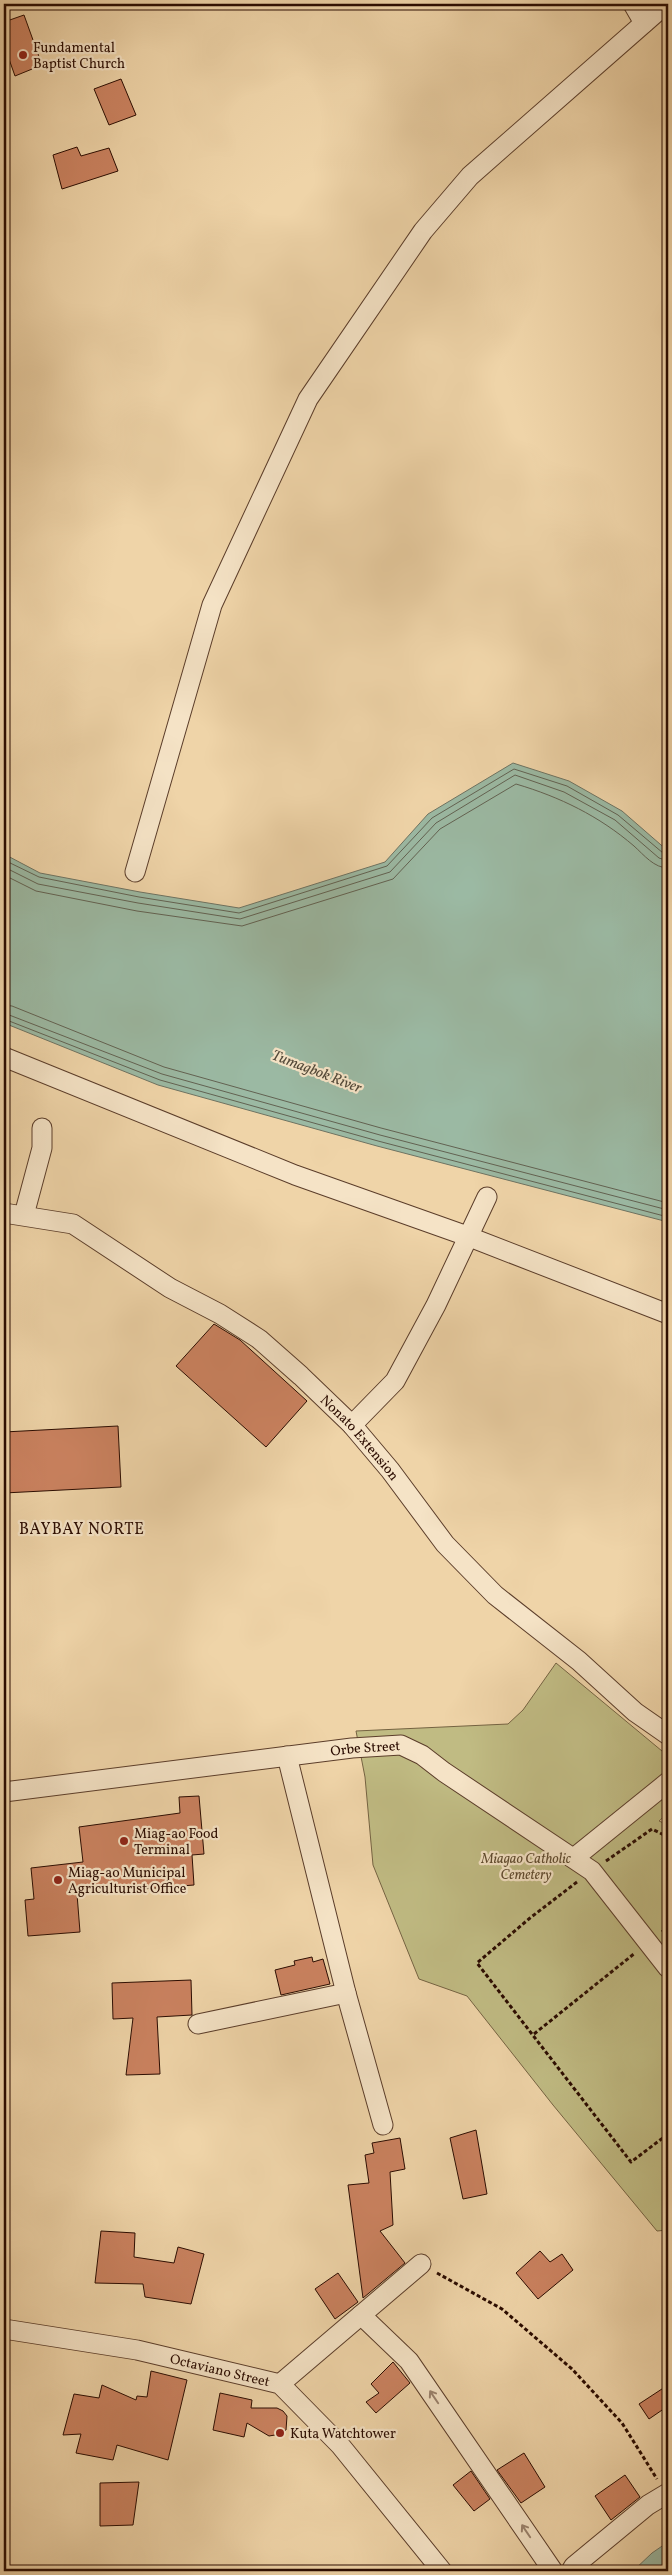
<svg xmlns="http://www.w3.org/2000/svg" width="672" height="2575" font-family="Vollkorn,serif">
<rect width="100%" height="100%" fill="#efd4a8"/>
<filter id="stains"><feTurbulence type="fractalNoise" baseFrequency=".004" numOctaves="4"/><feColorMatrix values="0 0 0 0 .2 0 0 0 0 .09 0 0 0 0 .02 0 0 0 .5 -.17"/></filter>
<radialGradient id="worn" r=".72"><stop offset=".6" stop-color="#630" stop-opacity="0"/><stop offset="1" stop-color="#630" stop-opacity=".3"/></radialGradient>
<!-- green -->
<path fill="#c0bb83" stroke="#756342" d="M556,1663L668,1756V1813L659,1821L668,1825V2230L657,2231L553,2105L467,1996L419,1979L373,1865L365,1777L356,1731L508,1724L523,1710Z"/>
<!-- water -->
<g fill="#9bb9a3" stroke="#6e7362">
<path d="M513,763L569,781L622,811L668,851V1222L377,1146L158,1085L4,1023V854L40,873L140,892L239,908L385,862L428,814Z"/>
<path d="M668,2542V2571H633L652,2553Z"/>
</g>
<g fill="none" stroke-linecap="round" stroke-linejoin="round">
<!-- shore -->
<g stroke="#626252" stroke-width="1">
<path d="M4,860L39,877L139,897L239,913L387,866L432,818L514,769L567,786L618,815L663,853L668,854"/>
<path d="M4,867L38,884L138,903L240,919L390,872L436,823L515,775L564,792L615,820L659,858L668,861"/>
<path d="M4,875L36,891L137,911L242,926L393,879L440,829L516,784C560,797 599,816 634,846C644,855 654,868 668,868"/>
<path d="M4,1005L12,1006L164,1067L381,1128L668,1203"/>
<path d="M4,1013L162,1074L380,1135L668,1210"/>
<path d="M4,1019L160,1080L378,1141L668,1217"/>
</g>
</g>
<!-- building -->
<g fill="#cb8260" stroke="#2a0b00">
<path d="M24,15L42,65L15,76L4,45V22Z"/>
<path d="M121,79L136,115L109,125L94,89Z"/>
<path d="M77,147L81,156L109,148L118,171L62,189L53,155Z"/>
<path d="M214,1324L240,1340L307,1401L266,1447L176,1366Z"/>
<path d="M118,1426L121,1487L4,1493V1432Z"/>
<path d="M199,1796L204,1854L192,1855L194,1885L77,1894L80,1932L28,1936L25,1900L34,1899L31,1868L83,1862L79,1827L180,1813L179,1797Z"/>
<path d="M312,1957L313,1962L323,1959L330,1984L281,1995L275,1970L295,1965L294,1961Z"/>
<path d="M191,1980L192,2015L157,2017L160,2074L126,2075L133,2018L113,2019L112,1983Z"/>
<path d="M476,2130L487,2194L463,2199L450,2138Z"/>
<path d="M400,2138L405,2169L390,2172L393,2225L380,2231L405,2263L363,2298L348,2185L369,2183L365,2155L374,2153L372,2143Z"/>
<path d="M101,2231L135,2233L134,2257L174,2263L178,2247L204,2254L191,2304L145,2297L143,2284L95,2283Z"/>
<path d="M540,2251L550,2262L562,2254L573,2270L538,2299L516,2273Z"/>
<path d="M338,2273L358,2302L335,2319L315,2289Z"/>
<path d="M393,2362L410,2383L376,2413L366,2402L379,2393L371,2384Z"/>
<path d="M151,2371L187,2380L168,2460L117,2445L113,2460L76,2453L81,2434L63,2435L74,2394L99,2398L102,2385L136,2400L137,2396L147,2397Z"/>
<path d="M668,2385V2406L649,2419L639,2404Z"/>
<path d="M220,2393L252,2400L251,2408H277L283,2411L287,2416L286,2430L281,2434L269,2436L247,2423L244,2437L213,2430Z"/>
<path d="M524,2453L545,2487L521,2503L497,2470Z"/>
<path d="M471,2471L490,2499L474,2511L453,2485Z"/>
<path d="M625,2475L640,2497L611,2520L595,2496Z"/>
<path d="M139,2482L133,2525L100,2526V2483Z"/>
</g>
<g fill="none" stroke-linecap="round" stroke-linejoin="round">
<defs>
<g id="minor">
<path d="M633,4L644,23"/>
<path d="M135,872L212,605L308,399L423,231L470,176L666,4"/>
<path d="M4,1057L295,1175L467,1236L668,1314"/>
<path id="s1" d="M4,1213L73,1224L170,1288L220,1314L259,1339L301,1376L352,1425L390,1470L445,1544L495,1595L579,1661L635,1712L668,1735"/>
<path d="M24,1215L42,1148V1128"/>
<path d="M352,1425L395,1381L436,1305L487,1197"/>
<path d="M287,1756L346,1993L383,2125"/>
<path id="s2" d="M4,1792L352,1748L401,1745L422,1755L444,1772L592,1871L668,1968"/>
<path d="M574,1858L668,1782"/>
<path d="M198,2024L346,1993"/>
<path d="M361,2315L409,2361L553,2571"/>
<path id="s3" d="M4,2329L137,2350L280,2384L340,2445L442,2571"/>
<path d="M280,2384L421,2264"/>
<path d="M571,2571L574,2566L648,2505L668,2493"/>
</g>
</defs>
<!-- minor casing -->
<use href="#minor" stroke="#5b3d2a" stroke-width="21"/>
<!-- path -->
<g stroke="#2a0b00" stroke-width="3" stroke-dasharray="4 2.5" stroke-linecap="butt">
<path d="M606,1861L652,1829L668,1837"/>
<path d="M577,1882L530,1918L477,1963L631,2162L668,2134"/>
<path d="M662,1932L668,1927"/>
<path d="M534,2034L635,1953"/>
<path d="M437,2273L502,2309L572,2369L622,2423L657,2479"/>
</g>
<!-- minor -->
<use href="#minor" stroke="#f5e3c6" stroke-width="19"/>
</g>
<!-- one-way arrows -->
<defs><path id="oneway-shaft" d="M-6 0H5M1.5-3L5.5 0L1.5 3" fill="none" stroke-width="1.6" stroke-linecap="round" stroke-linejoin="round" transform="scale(1.25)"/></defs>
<g stroke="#9a826d">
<use href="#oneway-shaft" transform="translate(434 2397) rotate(-124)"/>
<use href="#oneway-shaft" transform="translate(526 2531) rotate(-124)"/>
</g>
<!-- markers -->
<g fill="#8f2418" stroke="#f5e3c6" stroke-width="2">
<circle cx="23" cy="55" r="5"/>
<circle cx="124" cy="1841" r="5"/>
<circle cx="58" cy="1880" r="5"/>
<circle cx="280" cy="2433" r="5"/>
</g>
<g text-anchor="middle" stroke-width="4.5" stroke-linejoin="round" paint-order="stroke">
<!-- poi labels -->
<g font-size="14" fill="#2a0b00" stroke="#f5e3c6" text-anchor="start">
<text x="33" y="52">Fundamental<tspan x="33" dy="16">Baptist Church</tspan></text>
<text x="134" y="1838">Miag-ao Food<tspan x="134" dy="16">Terminal</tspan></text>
<text x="68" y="1877">Miag-ao Municipal<tspan x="68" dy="16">Agriculturist Office</tspan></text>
<text x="290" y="2438">Kuta Watchtower</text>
</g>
<!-- street labels -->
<g font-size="14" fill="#2a0b00" stroke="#f5e3c6">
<text dy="5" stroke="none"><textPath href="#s1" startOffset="430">Nonato Extension</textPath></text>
<text dy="5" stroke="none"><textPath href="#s2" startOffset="364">Orbe Street</textPath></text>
<text dy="5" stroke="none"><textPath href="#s3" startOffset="220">Octaviano Street</textPath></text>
</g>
<!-- park labels -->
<g font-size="14" font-style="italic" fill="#5e492e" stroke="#f5e3c6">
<text x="526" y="1863">Miagao Catholic<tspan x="526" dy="16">Cemetery</tspan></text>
</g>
<!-- water labels -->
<g font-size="15" font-style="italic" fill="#524839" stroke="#f5e3c6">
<text transform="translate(317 1071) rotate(21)" y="5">Tumagbok River</text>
</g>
<!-- quarter labels -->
<g font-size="16" letter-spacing="1" fill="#2a0b00" stroke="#f5e3c6">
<text x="82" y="1534">BAYBAY NORTE</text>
</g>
</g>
<!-- margin -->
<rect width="672" height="2575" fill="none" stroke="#efd4a8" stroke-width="20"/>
<rect x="5" y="5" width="662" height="2565" fill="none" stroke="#2a0b00" stroke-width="2.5"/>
<rect x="10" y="10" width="652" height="2555" fill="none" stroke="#2a0b00"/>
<rect width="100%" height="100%" filter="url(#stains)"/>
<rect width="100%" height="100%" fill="url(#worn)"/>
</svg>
